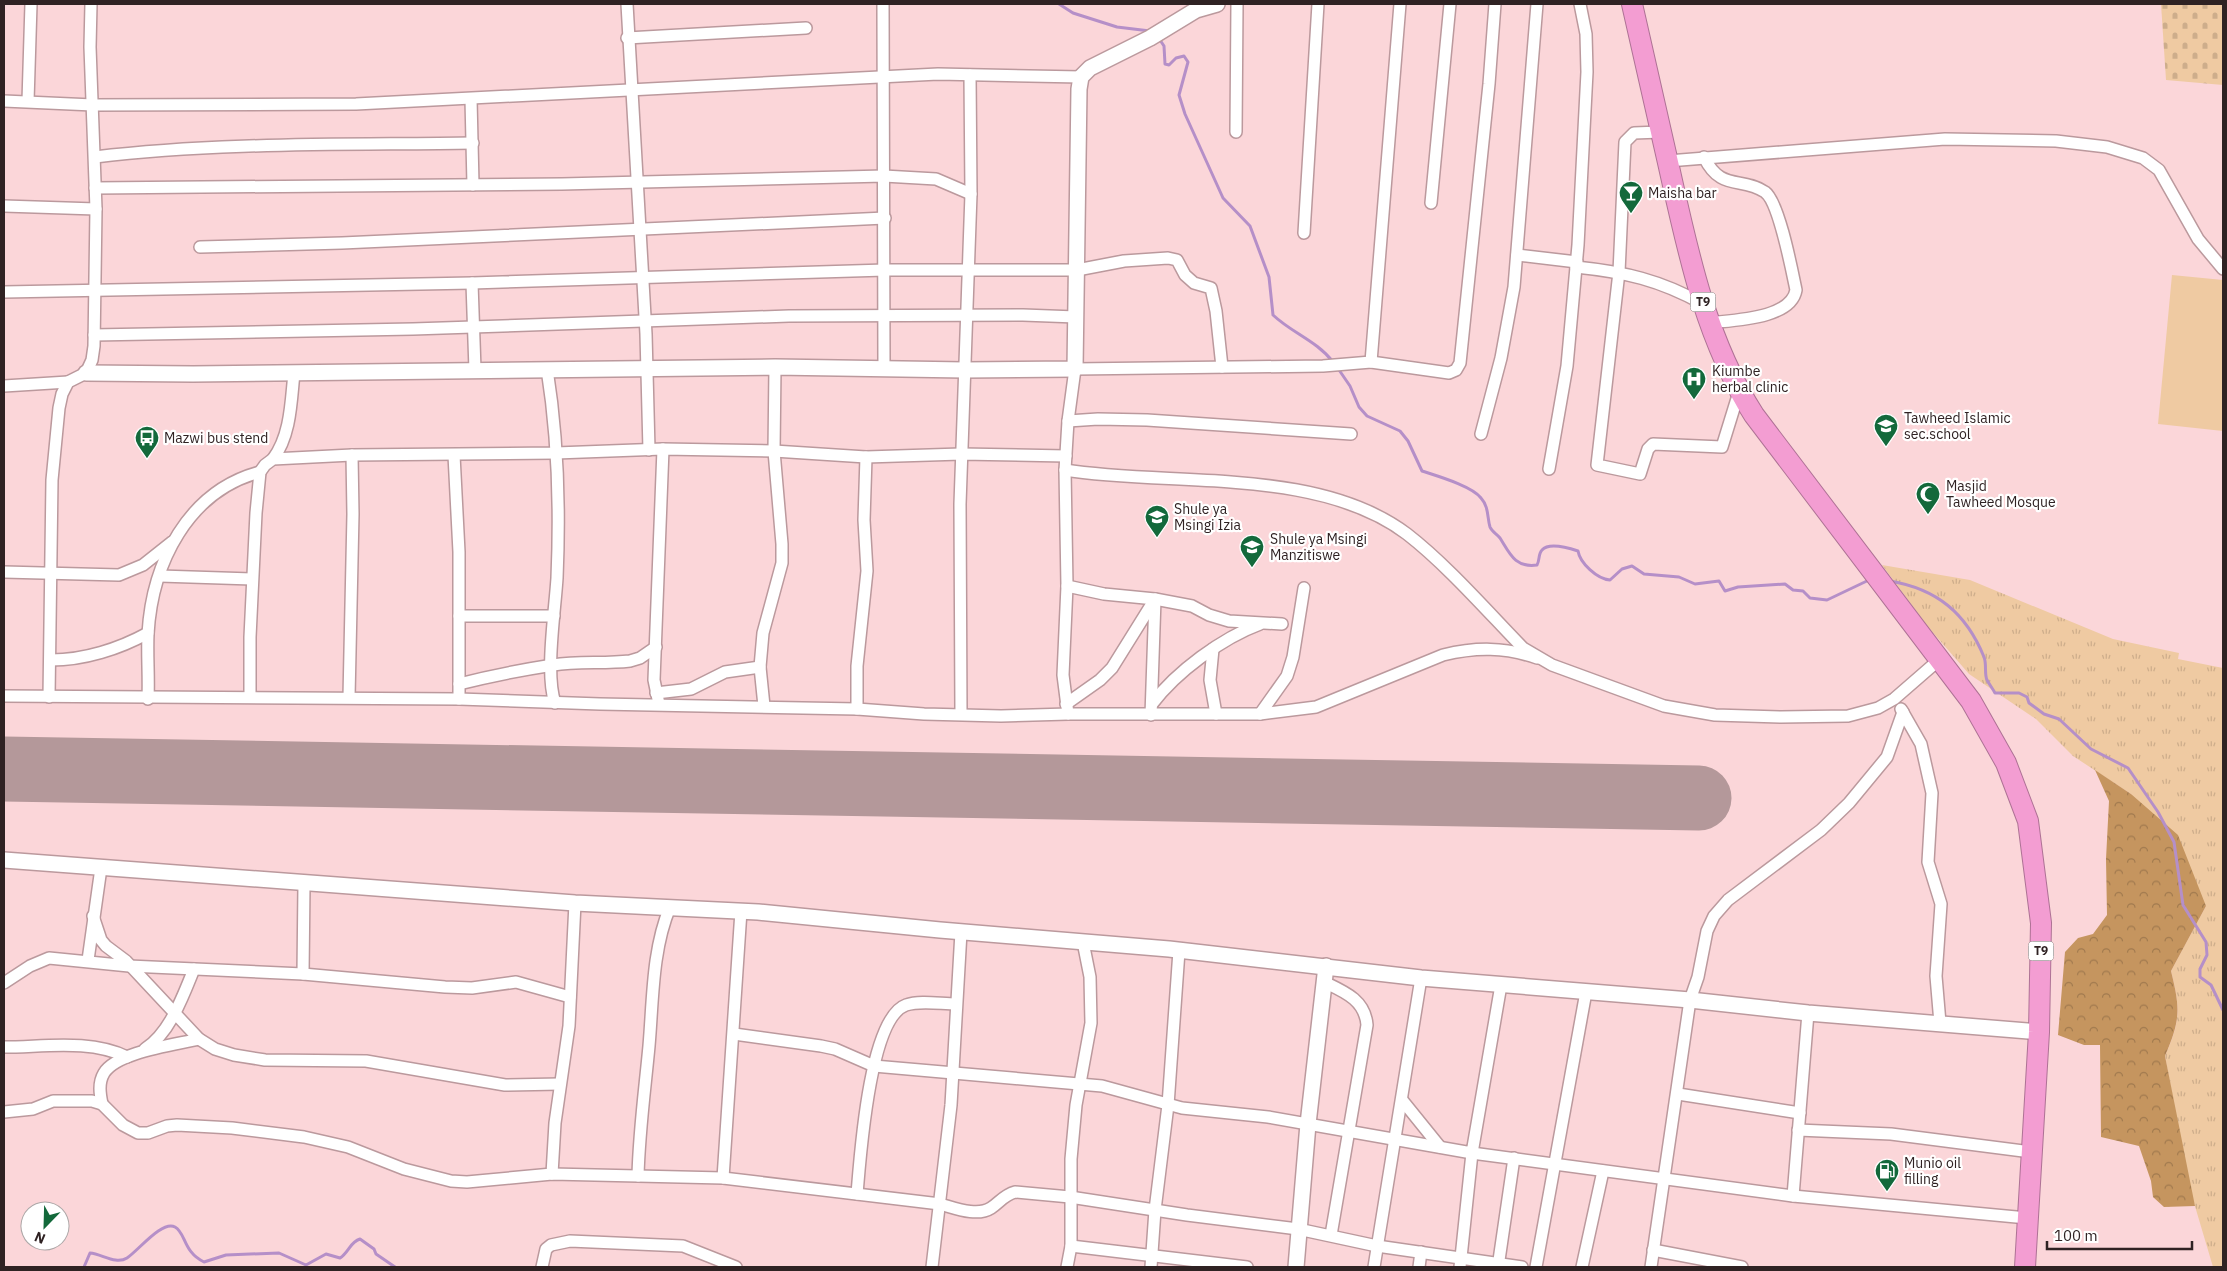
<svg xmlns="http://www.w3.org/2000/svg" width="2227" height="1271" font-family="'IBM Plex Sans',sans-serif">
<defs>
<pattern id="grass-tufts" width="24" height="20" patternUnits="userSpaceOnUse" patternTransform="scale(1.25)"><rect width="24" height="20" fill="#efcaa2"/><path d="M3 7l-1-3M5 7V3M7 7l1-3M15 17l-1-3M17 17v-4M19 17l1-3" fill="none" stroke="#cdad8b"/></pattern>
<pattern id="forest-crowns" width="20" height="18" patternUnits="userSpaceOnUse" patternTransform="scale(1.25)"><rect width="20" height="18" fill="#c5955f"/><path d="M2 6a3 3 0 1 1 6 0M12 15a3 3 0 1 1 6 0" fill="none" stroke="#a0794e"/></pattern>
<pattern id="cemetery-stones" width="16" height="16" patternUnits="userSpaceOnUse" patternTransform="scale(1.25)"><rect width="16" height="16" fill="#efcaa2"/><path d="M2 7V4a2 2 0 0 1 4 0v3zM10 15v-3a2 2 0 0 1 4 0v3z" fill="#cdad8b"/></pattern>
</defs>
<rect width="100%" height="100%" fill="#fbd6d9"/>
<!-- grass -->
<path fill="url(#grass-tufts)" d="M1882,565L1970,580L2113,639L2179,653L2178,659L2223,668V1267H2213L2189,1186L2165,1056C2181,1020 2180,1008 2171,971L2206,906L2131,794L2073,756L2036,719L1969,674L1929,628Z"/>
<!-- forest -->
<path fill="url(#forest-crowns)" d="M2095,770L2131,794L2178,835L2206,906L2171,971C2180,1008 2181,1019 2165,1056L2195,1206L2164,1207L2153,1197L2151,1181L2139,1146L2101,1137L2100,1045H2084L2058,1035L2065,952L2078,938L2093,934L2107,915L2106,859L2109,801Z"/>
<!-- cemetery -->
<path fill="url(#cemetery-stones)" d="M2161,4H2223V85L2166,80Z"/>
<!-- pitch -->
<path fill="#efcaa2" d="M2172,275L2223,280V431L2158,424Z"/>
<g fill="none" stroke-linecap="round" stroke-linejoin="round">
<!-- stream -->
<g stroke="#b58fc8" stroke-width="3">
<path d="M1059,4L1073,13L1117,27L1150,31"/>
<path d="M1158,37L1164,46L1165,64L1169,65L1176,58L1184,56L1188,62L1179,95L1185,114L1223,198L1250,226L1269,277L1273,315C1292,333 1317,341 1333,362"/>
<path d="M1337,367L1350,386L1359,407L1367,416L1400,431L1408,441L1422,471C1437,476 1472,486 1481,498C1489,507 1487,517 1490,527C1492,532 1497,534 1500,538C1510,554 1515,568 1537,565C1540,560 1538,554 1542,550C1549,542 1569,548 1578,551C1580,563 1597,579 1610,580L1622,569L1632,566L1644,574L1679,577L1695,584L1719,581L1725,591L1738,587L1785,584L1793,590L1803,591L1810,598L1827,600L1869,580"/>
<path d="M1890,581C1937,589 1966,613 1984,657C1987,665 1984,673 1987,680C1989,684 1993,689 1995,693H2019L2027,697L2029,703L2044,714L2059,719L2091,749L2128,768L2158,812L2174,842L2183,905L2206,942L2207,955L2200,969V977L2211,985L2223,1010"/>
<path d="M84,1267L90,1253C102,1254 116,1265 127,1258C138,1251 162,1220 175,1227C186,1233 183,1252 204,1262L226,1255L279,1253L306,1265L326,1254L340,1258C349,1252 350,1242 360,1239L374,1249L376,1254L395,1267"/>
</g>
<!-- runway -->
<path stroke="#b4989a" stroke-width="65" d="M4,769L1699,798"/>
<defs>
<g id="street">
<path d="M627,4L646,334L649,450"/>
<path d="M883,4L884,368"/>
<path d="M627,38L806,28"/>
<path d="M471,99L473,185"/>
<path d="M4,101L93,105L356,104L938,74L1081,77"/>
<path d="M28,101L31,4"/>
<path d="M1236,132L1237,4"/>
<path d="M1660,132L1634,133L1625,142L1619,272L1597,465L1640,474L1648,449L1653,444L1722,447L1739,392"/>
<path d="M95,157C220,142 347,145 473,143"/>
<path d="M1704,157C1721,192 1741,176 1765,192C1779,202 1792,271 1796,290C1791,319 1734,320 1709,323"/>
<path d="M1668,161L1945,139L2056,141L2107,147L2143,158L2159,170L2198,239L2223,269"/>
<path d="M95,188L562,184L884,176L936,179L971,194"/>
<path d="M1431,203L1450,4"/>
<path d="M4,206L96,209"/>
<path d="M1304,233L1318,4"/>
<path d="M200,247L342,243L885,218"/>
<path d="M1517,255L1577,262"/>
<path d="M1576,267C1625,272 1660,280 1703,304"/>
<path d="M472,283L475,370"/>
<path d="M4,292L472,283L885,270H1077L1124,261L1168,258L1177,260L1185,275L1194,283L1211,288L1216,311L1222,367"/>
<path d="M94,335L413,329L789,316L1023,315L1076,317"/>
<path d="M1371,362L1449,373L1456,370L1460,363L1489,84L1495,4"/>
<path d="M547,369C558,438 560,509 557,578C555,611 545,674 555,703"/>
<path d="M4,386L68,382"/>
<path d="M1068,421L1098,419L1147,420L1351,434"/>
<path d="M1481,434L1501,358L1514,287L1537,4"/>
<path d="M454,455L459,552V699"/>
<path d="M273,459C291,435 291,401 294,373"/>
<path d="M1549,469L1567,366L1578,245L1587,72L1586,34L1580,4"/>
<path d="M1065,470C1170,487 1317,466 1407,534C1447,565 1487,611 1523,648L1552,665L1664,706L1715,715L1781,717L1848,716L1878,708L1894,699L1940,659"/>
<path d="M4,572L119,575L143,565L172,542"/>
<path d="M160,576L252,579"/>
<path d="M1067,586L1104,594L1155,599L1151,715"/>
<path d="M459,616H554"/>
<path d="M1213,649L1210,680L1216,714"/>
<path d="M51,660C84,660 119,649 148,633"/>
<path d="M459,684C490,676 521,670 553,665C578,661 604,664 630,661L640,658L656,647"/>
<path d="M656,693L691,689L725,672L760,667"/>
<path d="M4,696L459,699L600,704L857,709L924,714L1001,716L1068,714H1260L1316,707L1443,655C1476,647 1505,647 1537,658"/>
<path d="M49,697L52,480L59,408L62,394L68,382L86,373L92,360L94,346L96,209L90,47L91,4"/>
<path d="M250,697V637L256,513L260,472L265,465L273,459L352,455L556,453L663,449L774,451L866,457L961,454L1066,456"/>
<path d="M349,697L353,514L352,455"/>
<path d="M148,699C149,677 147,655 148,634C152,563 188,491 260,472"/>
<path d="M659,704L654,680L663,449"/>
<path d="M1066,704L1100,680L1112,668L1155,599L1192,606L1209,615L1229,621L1282,624"/>
<path d="M1152,704C1176,672 1222,638 1260,624"/>
<path d="M764,706L760,667L763,633L782,563V544L774,451L775,367"/>
<path d="M857,709V666L867,571L864,520L866,457"/>
<path d="M1901,709L1921,744L1932,793L1928,862L1941,904L1936,976L1940,1023"/>
<path d="M961,714L960,504L971,194L970,75"/>
<path d="M1068,714L1063,675L1067,586L1065,470L1068,421L1075,369L1323,366L1371,362L1400,4"/>
<path d="M1260,714L1287,676L1293,657L1304,588"/>
<path d="M93,916L101,940L106,946L126,961L199,1039L215,1049L234,1055L265,1060L366,1061L505,1085L560,1084"/>
<path d="M88,960L101,868"/>
<path d="M303,974L304,884"/>
<path d="M1324,982C1345,992 1365,1000 1367,1025L1331,1235"/>
<path d="M4,983L30,966L49,958L129,966L303,974L445,987L472,988L516,982L570,997"/>
<path d="M734,1034L821,1046L835,1049L874,1066L1102,1086L1182,1108L1268,1117L1472,1153L1501,985"/>
<path d="M4,1047C44,1047 90,1039 127,1057"/>
<path d="M145,1049C170,1033 183,996 194,969"/>
<path d="M1678,1094L1800,1113"/>
<path d="M1402,1100L1440,1147"/>
<path d="M102,1104C100,1094 98,1083 104,1073C117,1052 174,1045 199,1039"/>
<path d="M4,1112L33,1109L53,1101H92L102,1104L123,1125L138,1133H148L167,1126L177,1125L232,1128L304,1137L348,1147L404,1169L451,1181L467,1182L552,1174L723,1178L940,1204C955,1208 977,1217 991,1208C1000,1202 1004,1195 1015,1192L1070,1197L1187,1215L1298,1229L1377,1246L1522,1267"/>
<path d="M1798,1130L1891,1134L2031,1152"/>
<path d="M552,1174L555,1123L569,1026L575,903"/>
<path d="M638,1176C639,1132 645,1089 649,1046C653,1000 652,950 670,907"/>
<path d="M723,1178L741,911"/>
<path d="M857,1194C860,1159 869,1018 906,1005C920,1000 941,1004 956,1004"/>
<path d="M1793,1196L1808,1013"/>
<path d="M1071,1246L1247,1267"/>
<path d="M1653,1250L1742,1267"/>
<path d="M542,1267L546,1249L551,1245L570,1241L683,1246L736,1267"/>
<path d="M932,1267L951,1105L961,932"/>
<path d="M1067,1267L1071,1246V1159L1076,1105L1091,1023L1090,977L1083,942"/>
<path d="M1151,1267L1155,1210L1168,1105L1179,951"/>
<path d="M1374,1267L1421,978"/>
<path d="M1419,1267L1421,1252"/>
<path d="M1460,1267L1472,1153L1793,1196L2027,1218"/>
<path d="M1498,1267L1514,1158"/>
<path d="M1536,1267L1586,992"/>
<path d="M1582,1267L1603,1171"/>
<path d="M1651,1267L1690,1000L1698,977L1707,931L1714,916L1728,900L1821,830L1849,803L1887,757L1903,712"/>
</g>
<g id="secondary">
<path d="M86,373L193,374L775,367L965,370L1075,369L1079,89L1081,77L1090,68L1150,38L1196,10L1217,4"/>
<path d="M4,860L575,903L758,912L940,930L1169,949L1421,978L1690,1000L1808,1013L2039,1032"/>
<path d="M1296,1267L1308,1124L1326,966"/>
</g>
<path id="highway" d="M1632,4C1644,58 1657,113 1669,167C1688,253 1706,340 1754,415L1971,701L2006,763L2028,821L2041,923L2039,1032L2025,1267"/>
</defs>
<!-- street casing -->
<use href="#street" stroke="#bb999d" stroke-width="14"/>
<!-- secondary casing -->
<use href="#secondary" stroke="#bb999d" stroke-width="18"/>
<!-- highway casing -->
<use href="#highway" stroke="#ae7295" stroke-width="22"/>
<!-- street -->
<use href="#street" stroke="#fff" stroke-width="11"/>
<!-- secondary -->
<use href="#secondary" stroke="#fff" stroke-width="15"/>
<!-- highway -->
<use href="#highway" stroke="#f39dd2" stroke-width="20"/>
</g>
<!-- icons -->
<defs>
<symbol id="bar-pin" viewBox="-11 -11 22 30"><path d="M0 17L-7.5 6A9.5 9.5 0 1 1 7.5 6Z" fill="#13693b" stroke="#fff"/><path d="M-6-5H6L.8 .8V4.5H3.5V6h-7V4.5H-.8V.8Z" fill="#fff"/></symbol>
<symbol id="hospital-pin" viewBox="-11 -11 22 30"><path d="M0 17L-7.5 6A9.5 9.5 0 1 1 7.5 6Z" fill="#13693b" stroke="#fff"/><path d="M-5-5h3v3.5h4V-5h3V5h-3V1.5h-4V5h-3Z" fill="#fff"/></symbol>
<symbol id="school-pin" viewBox="-11 -11 22 30"><path d="M0 17L-7.5 6A9.5 9.5 0 1 1 7.5 6Z" fill="#13693b" stroke="#fff"/><path d="M0-5L7-2L0 1L-7-2ZM-4 1L0 2.5L4 1V4Q0 6-4 4Z" fill="#fff"/></symbol>
<symbol id="bus-pin" viewBox="-11 -11 22 30"><path d="M0 17L-7.5 6A9.5 9.5 0 1 1 7.5 6Z" fill="#13693b" stroke="#fff"/><path d="M-5-6H5V4H4V6H2V4H-2V6H-4V4H-5ZM-3.5-4V0h7V-4ZM-3.5 1.2v1.5H-2V1.2ZM2 1.2v1.5H3.5V1.2Z" fill="#fff"/></symbol>
<symbol id="mosque-pin" viewBox="-11 -11 22 30"><path d="M0 17L-7.5 6A9.5 9.5 0 1 1 7.5 6Z" fill="#13693b" stroke="#fff"/><path d="M3.5-4.9A6 6 0 1 0 3.5 4.9A5 5 0 1 1 3.5-4.9Z" fill="#fff"/></symbol>
<symbol id="fuel-pin" viewBox="-11 -11 22 30"><path d="M0 17L-7.5 6A9.5 9.5 0 1 1 7.5 6Z" fill="#13693b" stroke="#fff"/><path d="M-5.5-6h7V0h2V4h1.3V-2.5L3-4.5l.8-.8L6-3V5H2.5V1h-1V6h-7ZM-4.2-4.7v3.2H.2V-4.7Z" fill="#fff"/></symbol>
</defs>
<g fill-rule="evenodd">
<use href="#bar-pin" x="1617" y="179" width="28" height="38"/>
<use href="#hospital-pin" x="1680" y="365" width="28" height="38"/>
<use href="#school-pin" x="1872" y="412" width="28" height="38"/>
<use href="#bus-pin" x="133" y="424" width="28" height="38"/>
<use href="#mosque-pin" x="1914" y="480" width="28" height="38"/>
<use href="#school-pin" x="1143" y="503" width="28" height="38"/>
<use href="#school-pin" x="1238" y="533" width="28" height="38"/>
<use href="#fuel-pin" x="1873" y="1157" width="28" height="38"/>
</g>
<g text-anchor="middle" stroke-width="4.5" stroke-linejoin="round" paint-order="stroke">
<!-- shield labels -->
<g fill="#fff" stroke="#6d6465" stroke-width="1">
<rect x="1690.5" y="292.5" width="25" height="19" rx="4"/>
<rect x="2028.5" y="941.5" width="25" height="19" rx="4"/>
</g>
<g font-size="12" font-weight="bold" fill="#2f2223">
<text x="1703" y="306">T9</text>
<text x="2041" y="955">T9</text>
</g>
<!-- poi labels -->
<g font-size="14" fill="#2f2223" stroke="#fff" text-anchor="start">
<text x="1648" y="198">Maisha bar</text>
<text x="1712" y="376">Kiumbe<tspan x="1712" dy="16">herbal clinic</tspan></text>
<text x="1904" y="423">Tawheed Islamic<tspan x="1904" dy="16">sec.school</tspan></text>
<text x="164" y="443">Mazwi bus stend</text>
<text x="1946" y="491">Masjid<tspan x="1946" dy="16">Tawheed Mosque</tspan></text>
<text x="1174" y="514">Shule ya<tspan x="1174" dy="16">Msingi Izia</tspan></text>
<text x="1270" y="544">Shule ya Msingi<tspan x="1270" dy="16">Manzitiswe</tspan></text>
<text x="1904" y="1168">Munio oil<tspan x="1904" dy="16">filling</tspan></text>
</g>
</g>
<!-- border -->
<rect width="2227" height="1271" fill="none" stroke="#2f2223" stroke-width="10"/>
<!-- north arrow -->
<g transform="translate(45 1226) rotate(203)"><circle r="24" fill="#ffffff" stroke="#aca7a7"/>
<path d="M0-4L9 19L0 12L-9 19Z" fill="#13693b"/>
<text y="-8" font-size="14" font-weight="bold" text-anchor="middle" fill="#2f2223">N</text>
</g>
<!-- scale -->
<path d="M2047 1241v8h145v-8" fill="none" stroke="#2f2223" stroke-width="2.5"/>
<text x="2054" y="1241" font-size="15" fill="#2f2223" stroke="#ffffff" stroke-width="4" paint-order="stroke">100 m</text>
</svg>
